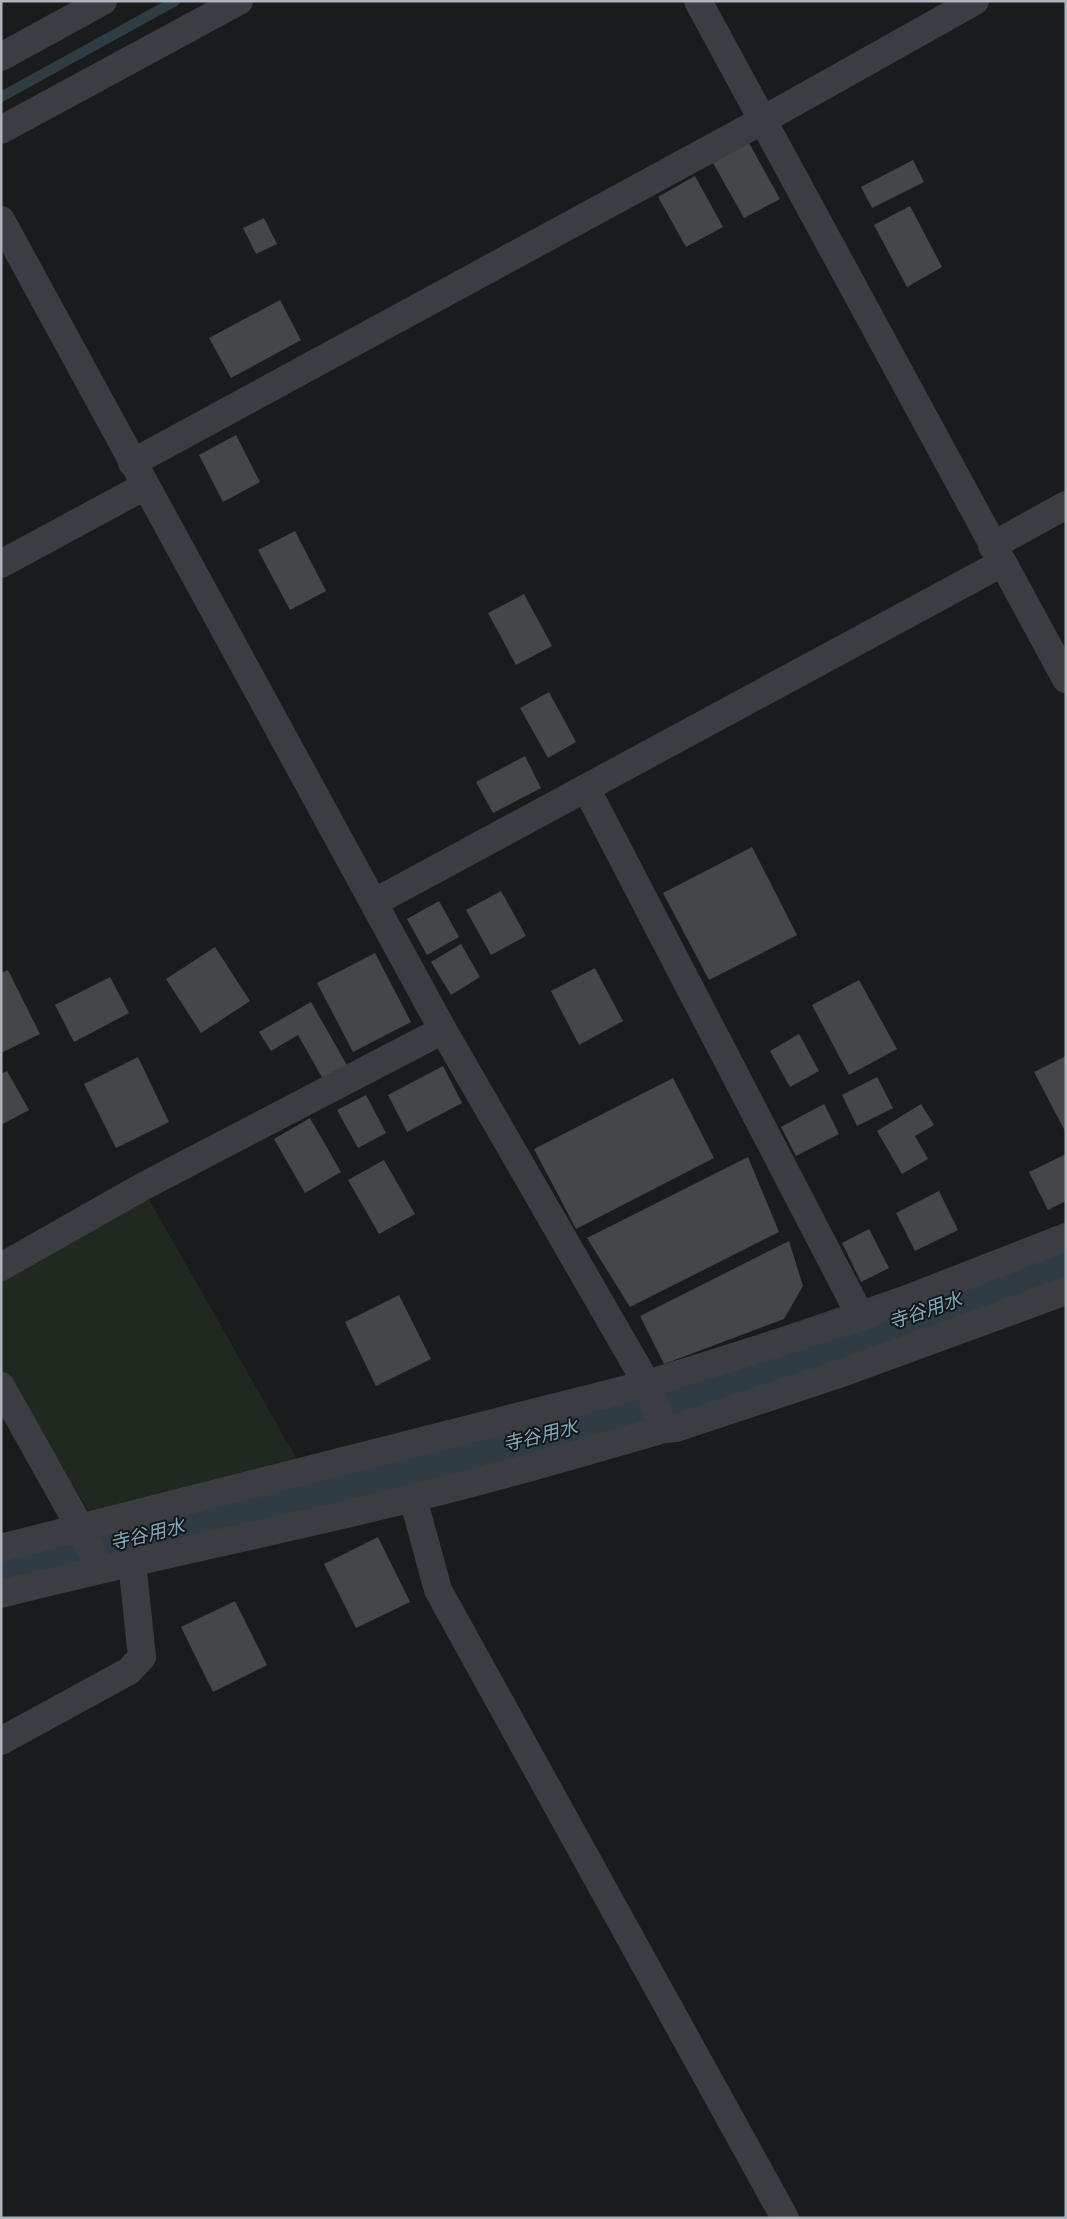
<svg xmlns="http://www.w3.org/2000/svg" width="1067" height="2219" font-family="'Fira Sans Condensed','Noto Sans JP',sans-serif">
<rect width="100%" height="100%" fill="#1a1b1d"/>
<!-- green -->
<path fill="#202920" d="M142,1187L304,1472L647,1384L1066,1231V1289L680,1426L1,1594V1549L98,1525L1,1373V1267Z"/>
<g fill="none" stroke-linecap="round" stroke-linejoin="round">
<!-- stream -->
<path stroke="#2f3c43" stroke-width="10" d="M1,97L175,1"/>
<!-- river -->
<path stroke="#2f3c43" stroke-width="60" d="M1,1572L104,1547L615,1415L957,1299L1066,1258"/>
</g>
<!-- building -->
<g fill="#44464a">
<path d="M749,143L780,199L744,218L713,163Z"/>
<path d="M913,160L924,182L872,208L861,187Z"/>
<path d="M695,176L723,227L686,247L658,197Z"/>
<path d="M910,206L942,267L907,287L874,225Z"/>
<path d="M264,218L277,244L256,254L243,228Z"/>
<path d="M280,300L301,340L231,378L209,338Z"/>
<path d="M236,435L260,482L223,502L199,455Z"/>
<path d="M295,531L326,591L290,610L258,550Z"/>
<path d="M524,594L552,646L516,665L488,613Z"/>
<path d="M549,692L576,742L548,758L520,708Z"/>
<path d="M525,756L541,788L493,813L476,782Z"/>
<path d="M752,847L797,935L709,980L663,893Z"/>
<path d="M501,891L526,936L491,955L466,910Z"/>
<path d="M439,901L459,937L427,955L407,919Z"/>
<path d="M461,944L480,977L451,995L431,962Z"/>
<path d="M215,947L250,1001L201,1033L166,979Z"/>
<path d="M375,953L411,1022L353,1052L317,983Z"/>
<path d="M595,968L623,1021L579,1045L551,991Z"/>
<path d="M8,970L40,1034L1,1053V973Z"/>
<path d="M110,977L129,1013L74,1042L55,1005Z"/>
<path d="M859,980L897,1049L849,1075L812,1005Z"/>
<path d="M311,1002L348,1067L324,1081L298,1035L271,1051L259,1032Z"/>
<path d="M799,1034L819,1071L790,1087L770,1051Z"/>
<path d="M1066,1056V1133L1034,1072Z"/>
<path d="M138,1057L169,1122L116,1148L84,1084Z"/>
<path d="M443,1066L462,1103L407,1132L388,1095Z"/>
<path d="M7,1071L29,1110L1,1125V1074Z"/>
<path d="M877,1077L893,1108L857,1126L842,1095Z"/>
<path d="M673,1078L714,1158L576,1229L534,1149Z"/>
<path d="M366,1095L386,1133L358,1148L337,1110Z"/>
<path d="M824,1104L839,1134L796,1156L781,1127Z"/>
<path d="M921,1104L934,1125L915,1136L928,1159L902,1174L877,1131Z"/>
<path d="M310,1118L341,1172L305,1193L274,1139Z"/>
<path d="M1066,1154V1201L1048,1210L1029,1172Z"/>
<path d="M748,1157L779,1232L630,1307L587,1238Z"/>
<path d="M384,1160L415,1214L379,1234L348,1180Z"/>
<path d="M939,1191L958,1230L915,1251L896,1213Z"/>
<path d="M869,1229L889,1268L861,1282L842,1243Z"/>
<path d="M789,1241L803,1286L784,1319L664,1364L640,1316Z"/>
<path d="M399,1295L431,1359L376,1386L345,1322Z"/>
<path d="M378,1537L410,1602L356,1628L324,1564Z"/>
<path d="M235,1601L267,1665L213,1692L181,1627Z"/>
</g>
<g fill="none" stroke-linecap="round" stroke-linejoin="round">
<!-- minor -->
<g stroke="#3b3d42" stroke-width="28">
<path d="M698,1L1066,679"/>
<path d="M1,57L103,1"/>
<path d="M1,130L239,1"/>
<path d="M1,220L443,1030L647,1384L664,1429"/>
<path d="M132,463L763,120L975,1"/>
<path d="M992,546L1066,505"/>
<path d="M1,564L145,486"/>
<path d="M586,788L861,1317"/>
<path d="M375,902L1002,563"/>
<path d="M1,1267L142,1187L443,1030"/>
<path d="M1,1386L81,1529L100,1569"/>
<path d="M413,1498L438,1590L785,2218"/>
<path d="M1,1548L647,1384L861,1317L1066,1237"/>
<path d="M1,1594C138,1559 276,1532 413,1498C497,1478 580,1453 664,1429L676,1428L836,1375L1066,1291"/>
<path d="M1,1741L129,1671L142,1657L132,1562"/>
</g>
</g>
<g text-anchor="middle" stroke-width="4" stroke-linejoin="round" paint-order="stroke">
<!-- water labels -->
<g font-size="19" font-style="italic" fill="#82a7ba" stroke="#151618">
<text transform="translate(925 1310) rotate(-19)" y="7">寺谷用水</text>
<text transform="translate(540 1435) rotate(-14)" y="7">寺谷用水</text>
<text transform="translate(147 1534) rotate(-14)" y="7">寺谷用水</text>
</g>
</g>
<!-- border -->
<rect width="1067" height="2219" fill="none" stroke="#acb4bd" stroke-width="5"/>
</svg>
